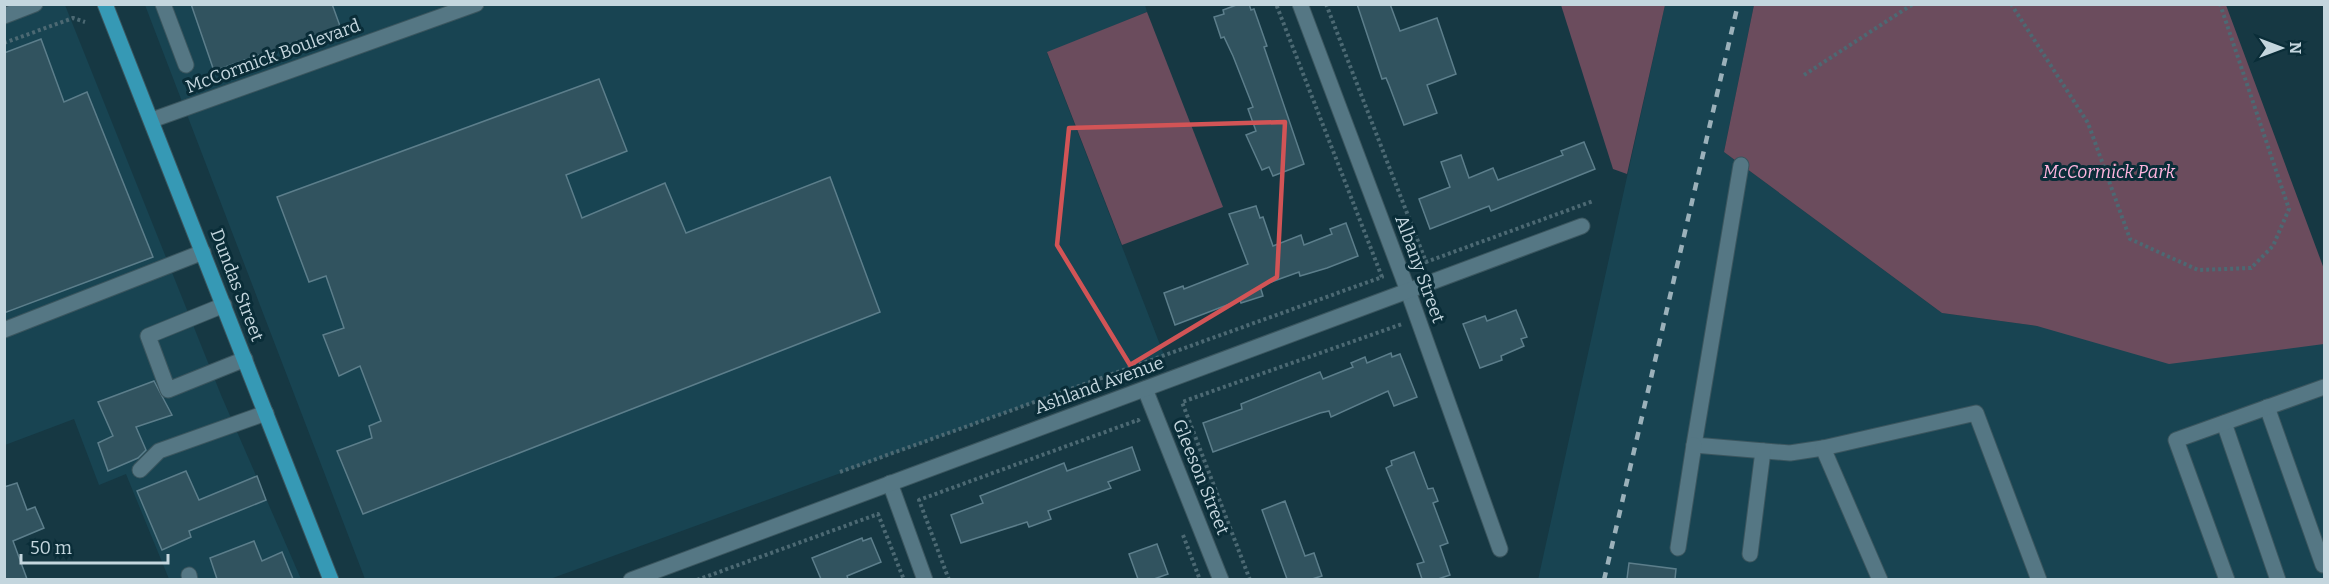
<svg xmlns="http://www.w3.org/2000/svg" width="2329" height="584" font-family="Bitter,serif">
<rect width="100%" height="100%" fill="#163843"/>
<!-- built -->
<g fill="#184452">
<path d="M5,5H65L221,395L301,579H169L126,474L99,485L74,419L5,445Z"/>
<path d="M145,5H1145L1147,12L1047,53L1164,355L550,579H365Z"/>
<path d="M1665,5H1754L1724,152L1942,313L2037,326L2324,344V579L1538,580Z"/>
</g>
<!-- green -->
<g fill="#6b4c5d">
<path d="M1561,5H1665L1627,174L1613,169Z"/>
<path d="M1754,5H2226L2324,269V344L2169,364L2037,326L1942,313L1724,152Z"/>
<path d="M1147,12L1223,207L1122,245L1047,52Z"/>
</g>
<!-- building -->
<g fill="#31535f" stroke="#5c7e8b" stroke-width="1.5">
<path d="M191,4H332L340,26L214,71Z"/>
<path d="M1239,4H1249L1251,10L1254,9L1267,46L1264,47L1304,164L1273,176L1269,167L1262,170L1246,135L1256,131L1248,109L1253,107L1233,56L1224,37L1221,38L1214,17L1224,14L1223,10Z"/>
<path d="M1357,4H1390L1400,31L1437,18L1456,74L1427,85L1437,113L1404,125L1389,85L1386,78L1382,79Z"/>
<path d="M41,39L64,102L87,92L153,257L4,313V53Z"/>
<path d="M599,79L627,151L566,175L582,218L665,183L686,233L830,177L880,312L363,514L337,451L372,438L369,426L381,421L360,366L339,376L323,335L344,328L326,276L309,282L277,197Z"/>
<path d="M1584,142L1595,169L1491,211L1489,206L1430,229L1419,199L1450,187L1441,162L1461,155L1469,178L1493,168L1498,180L1563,155L1561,151Z"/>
<path d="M1256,206L1260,218L1263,217L1273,246L1301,235L1304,245L1332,234L1330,229L1346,223L1358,256L1327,268L1300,276L1299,272L1260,286L1263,296L1241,303L1240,300L1175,325L1164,293L1183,286L1184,289L1248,264L1229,214Z"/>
<path d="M1516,310L1527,337L1521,339L1524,346L1501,356L1502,360L1480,368L1463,324L1485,316L1487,321Z"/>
<path d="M1391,353L1392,357L1400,354L1417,397L1394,406L1388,391L1331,417L1329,411L1320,413L1213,452L1203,423L1242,409L1241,404L1320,372L1323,379L1353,367L1351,363L1365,357L1367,363Z"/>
<path d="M154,381L172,415L136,427L146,450L138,458L108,471L98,443L113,436L98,402Z"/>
<path d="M1132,447L1140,470L1108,482L1111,488L1048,511L1051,519L1029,527L1027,522L961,543L951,515L983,503L980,496L1064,463L1067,471Z"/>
<path d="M1414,452L1428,489L1433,488L1438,501L1433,503L1448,543L1440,546L1450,575L1438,579H1422L1417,564L1424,562L1386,468L1392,465L1391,461Z"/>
<path d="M186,471L199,500L257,476L266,500L189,531L191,537L162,550L137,491Z"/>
<path d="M17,483L27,510L35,507L44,528L13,541L27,579H4V487Z"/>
<path d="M1285,501L1305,556L1314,553L1322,576L1312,579H1287L1262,510Z"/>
<path d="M862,538L863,541L871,538L881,562L847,576L848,579H821L812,558Z"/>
<path d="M254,541L262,561L282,552L293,579H217L210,558Z"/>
<path d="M1157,544L1168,574L1154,579H1138L1129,554Z"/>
<path d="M1629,563L1676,569L1675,579H1627Z"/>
</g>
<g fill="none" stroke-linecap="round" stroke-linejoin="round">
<defs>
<g id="minor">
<path d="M163,4L186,65"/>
<path d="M1300,4L1408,291L1500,549"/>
<path d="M4,16L35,4"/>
<path d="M152,120L476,4"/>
<path d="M1741,165L1694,445L1790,453L1823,448"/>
<path d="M224,305L148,336L168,390L245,359"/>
<path d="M4,330L203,252"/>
<path d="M1145,389L1221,580"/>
<path d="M2267,407L2323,565"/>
<path d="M2224,423L2278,580"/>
<path d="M140,470L159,451L266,413"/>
<path d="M890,483L925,580"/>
<path d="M1678,548L1694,445"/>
<path d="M1750,554L1763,451"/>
<path d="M189,575L190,580"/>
<path d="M631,580L1582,226"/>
<path d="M1880,580L1823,448L1976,413L2039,580"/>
<path d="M2227,580L2176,440L2324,387"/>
</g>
<path id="major" d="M105,4L331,580"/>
</defs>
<!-- minor casing -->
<use href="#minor" stroke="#3b565f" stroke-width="17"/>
<!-- major casing -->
<use href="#major" stroke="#3b565f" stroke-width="17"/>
<!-- path -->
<g stroke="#4c6973" stroke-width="4" stroke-dasharray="3 3" stroke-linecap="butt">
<path d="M1326,4L1426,262L1593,201"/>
<path d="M2011,4L2088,123L2130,239L2198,270L2251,268L2273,246L2289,209L2220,4"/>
<path d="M4,43L73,18L85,22"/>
<path d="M1804,75L1913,4"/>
<path d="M840,472L1382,277L1276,4"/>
<path d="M1183,535L1200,580"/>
<path d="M697,580L878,514L904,580"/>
<path d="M949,580L919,500L1138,420L1139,422"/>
<path d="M1250,580L1182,402L1402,324"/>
</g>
<!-- minor -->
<use href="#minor" stroke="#557784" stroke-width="15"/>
<!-- major -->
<use href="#major" stroke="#3699b5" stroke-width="15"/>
<!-- rail -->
<path stroke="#9bb1ba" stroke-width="4.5" stroke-dasharray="8 8" stroke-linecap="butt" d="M1604,580L1738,4"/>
</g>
<!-- marked area -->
<path fill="none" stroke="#d25456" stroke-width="4.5" stroke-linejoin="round" d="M1285,122L1277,277L1130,365L1057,245L1069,128Z"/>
<g text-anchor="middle" stroke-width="6" stroke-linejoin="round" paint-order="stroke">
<!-- street labels -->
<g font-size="18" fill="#c4d6de" stroke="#0a2d38">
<text transform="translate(273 56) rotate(-20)" y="6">McCormick Boulevard</text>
<text transform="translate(1420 269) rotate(70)" y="6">Albany Street</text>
<text transform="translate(237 285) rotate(69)" y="6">Dundas Street</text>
<text transform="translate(1099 385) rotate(-20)" y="6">Ashland Avenue</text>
<text transform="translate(1201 477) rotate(68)" y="6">Gleeson Street</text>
</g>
<!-- park labels -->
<g font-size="18" font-style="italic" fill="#feb5de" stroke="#0a2d38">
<text x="2109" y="178">McCormick Park</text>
</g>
</g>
<!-- border -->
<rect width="2329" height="584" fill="none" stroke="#c4d6de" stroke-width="12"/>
<!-- north arrow -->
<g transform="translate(2281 48) rotate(90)" stroke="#0a2d38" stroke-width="4.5" paint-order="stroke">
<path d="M0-4.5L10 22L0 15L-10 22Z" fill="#c4d6de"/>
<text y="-9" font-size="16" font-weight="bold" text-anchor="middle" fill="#c4d6de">N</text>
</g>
<!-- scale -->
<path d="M21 554v9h147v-9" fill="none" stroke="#c4d6de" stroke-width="3"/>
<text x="30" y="554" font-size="18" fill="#c4d6de" stroke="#0a2d38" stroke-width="4.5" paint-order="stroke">50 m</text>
</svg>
